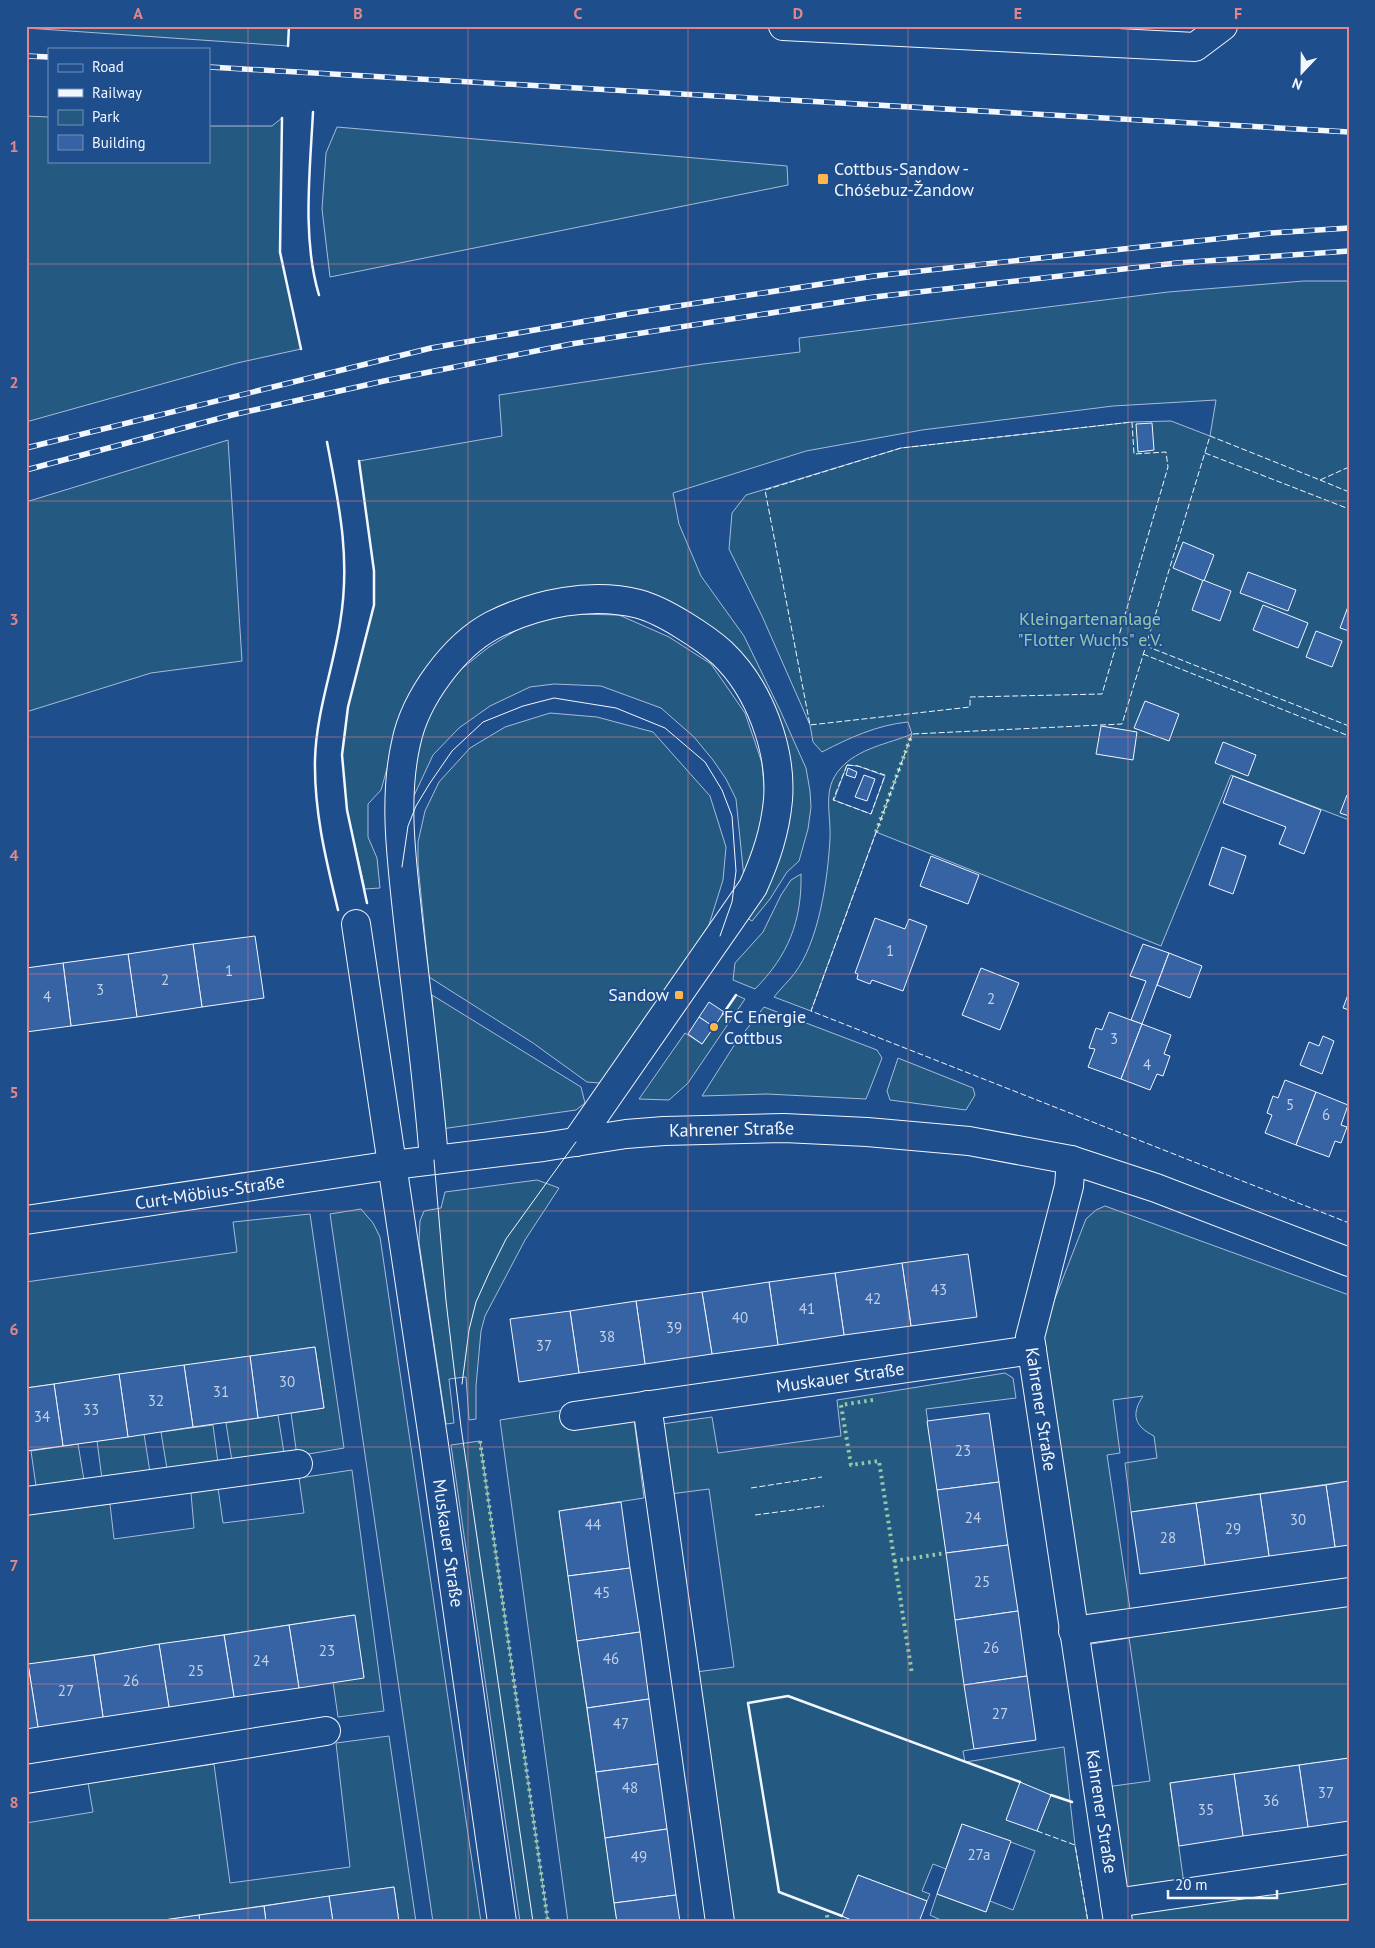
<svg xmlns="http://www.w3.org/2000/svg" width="1375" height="1948" font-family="'PT Sans',sans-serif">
<rect width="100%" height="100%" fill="#1f4e8c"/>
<!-- green -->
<g fill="#245a82" stroke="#a8bbd7" fill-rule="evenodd">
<path d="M26,26H289L288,46L26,28Z"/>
<path d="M26,116L49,117V161H209V126H272L282,118L280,252L301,349L237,363L26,422Z"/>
<path d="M337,127L787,166L788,185L330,277L322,209L326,153Z"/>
<path d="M1304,281H1349V820L1231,775L1161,946L876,832L811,1011L774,997C780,989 788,982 794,974C819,942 828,878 830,838C831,813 822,789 840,769C858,748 888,744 912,734L908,722C877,725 849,738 822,752L813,742L810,725L762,616L729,549L732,513L746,495L901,448L1132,422L1171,421L1210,436L1216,400L1113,406L922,430L806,451L673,493L679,524L701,576L744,636L780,710L806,768L810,791L811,807L808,829L799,861L787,872L770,899L752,921L747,918L783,740L687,613L521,602L403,711L381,790L368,804V837L377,858L380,888L365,889L347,810L342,755L348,707L374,605V571L359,461L502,436L499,395L703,364L800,352L799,338L1168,292ZM847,765L858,766L885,776L871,814L834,800Z"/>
<path d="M228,440L242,661L151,673L26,712V502Z"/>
<path d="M574,614L619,615L669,637L711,664L745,713L762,763L765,798L760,841L744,878L736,799L726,779L713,760L694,737L661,708L601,686L554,684L530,687L490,706L459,728L433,755L412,800L415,750L422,722L455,674L489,647L528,623Z"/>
<path d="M550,713L597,717L653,732L710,796L726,847L723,880L708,928L697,948L600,1083L587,1082L533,1043L429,977L418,864V842L425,811L439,782L470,748L505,727Z"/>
<path d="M801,874C802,921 788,956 755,989L733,980L735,963L763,932L781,895L791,880Z"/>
<path d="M432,995L581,1087L585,1103L576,1110L441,1129Z"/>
<path d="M736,995L745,999L688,1083L669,1100L639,1099L685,1033L702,1044Z"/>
<path d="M764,1007L877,1050L882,1058L866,1099L767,1094L702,1096L735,1044Z"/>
<path d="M898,1058L973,1088L975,1095L966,1110L890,1100L887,1091Z"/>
<path d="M537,1180L559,1188L525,1240L485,1316L481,1331L476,1386V1419L469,1420L466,1377L449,1379L454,1423L446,1424L419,1242L420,1221L424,1211L441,1208L445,1192Z"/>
<path d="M1105,1206L1349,1295V1481L1131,1512L1125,1463L1157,1458L1154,1436C1134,1426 1131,1414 1143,1396L1113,1400L1120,1453L1107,1455L1131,1616L1084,1619L1042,1332L1086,1219L1096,1210Z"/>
<path d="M361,1209L373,1223L380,1237L481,1922H433L330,1214Z"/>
<path d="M310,1214L344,1448L297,1456L291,1413L324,1408L315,1347L26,1388V1282L237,1252L233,1222Z"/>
<path d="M1005,1373L1013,1378L1016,1398L926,1409L974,1749L963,1751L965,1762L1064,1747L1075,1845L1088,1922H945L930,1915L937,1894L986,1912L990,1901L1013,1910L1035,1851L962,1824L946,1869L933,1864L922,1891L930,1894L927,1901L858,1875L842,1916L856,1922H733L696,1672L734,1667L709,1489L670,1494L662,1424L712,1417L718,1453L841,1436L837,1400Z"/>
<path d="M564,1410L567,1428L634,1419L644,1498L559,1511L617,1922H568L500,1420Z"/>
<path d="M278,1415L284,1453L232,1461L226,1423Z"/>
<path d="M213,1425L218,1463L167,1469L161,1432Z"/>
<path d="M144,1434L150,1472L102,1479L97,1441Z"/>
<path d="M480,1441L548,1922H520L451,1445Z"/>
<path d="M78,1444L84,1480L36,1486L31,1451Z"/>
<path d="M352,1470L384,1711L338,1717L333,1682L364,1677L354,1615L26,1665V1515L110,1504L114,1539L194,1528L191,1493L218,1488L223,1523L304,1513L299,1478Z"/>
<path d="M1349,1599V1758L1170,1783L1184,1884L1125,1891L1106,1787L1150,1781L1129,1638L1085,1645L1086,1636Z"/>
<path d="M389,1736L416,1922H399L394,1887L150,1922H26V1823L93,1812L88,1783L214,1764L230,1883L350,1867L336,1743Z"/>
<path d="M1349,1880V1922H1129L1130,1913Z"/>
</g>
<!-- building -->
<g fill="#3563a3" stroke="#f2f6ff">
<path d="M1152,423L1154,450L1138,452L1136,424Z"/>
<path d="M1183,542L1214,555L1204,581L1173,568Z"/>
<path d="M1248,572L1296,590L1288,611L1240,593Z"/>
<path d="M1203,580L1231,591L1220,621L1192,610Z"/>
<path d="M1349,604V631L1340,628Z"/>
<path d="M1263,605L1308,623L1298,648L1253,630Z"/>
<path d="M1316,631L1342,641L1332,667L1306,657Z"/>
<path d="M1145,701L1179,714L1169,741L1134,728Z"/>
<path d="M1101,726L1137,732L1133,760L1096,754Z"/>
<path d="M1223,742L1256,755L1248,776L1215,763Z"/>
<path d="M848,768L857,772L855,778L846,775Z"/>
<path d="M864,775L875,779L867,801L855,797Z"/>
<path d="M1233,776L1321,810L1304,854L1279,844L1286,827L1223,803Z"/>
<path d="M1347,795L1349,796V816L1340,813Z"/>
<path d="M1222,847L1246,856L1233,894L1209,885Z"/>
<path d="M931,856L979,875L968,904L920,886Z"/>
<path d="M875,918L905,929L909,919L927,926L903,991L872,980L870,984L857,979L858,974L855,973Z"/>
<path d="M255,936L264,998L202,1007L193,944Z"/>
<path d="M193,944L202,1007L137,1017L128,954Z"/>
<path d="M1143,944L1169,953L1142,1024L1131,1020L1146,981L1130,976Z"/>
<path d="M1169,953L1202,966L1190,998L1157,985Z"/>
<path d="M128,954L137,1017L71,1026L63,963Z"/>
<path d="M63,963L71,1026L26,1032V968Z"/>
<path d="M981,968L1019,983L1000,1030L962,1015Z"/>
<path d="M1349,992V1010L1343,1008Z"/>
<path d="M709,1002L724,1012L714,1027L699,1017Z"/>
<path d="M1109,1012L1142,1024L1121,1079L1088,1067L1095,1049L1089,1048L1096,1028L1102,1030Z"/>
<path d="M699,1017L714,1027L702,1044L688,1034Z"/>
<path d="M1142,1024L1171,1035L1164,1054L1170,1056L1163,1076L1157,1074L1150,1090L1121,1079Z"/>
<path d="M1323,1036L1334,1041L1322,1074L1300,1065L1309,1042L1319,1046Z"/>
<path d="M1285,1080L1316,1092L1296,1145L1265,1133L1272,1115L1267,1113L1273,1096L1278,1098Z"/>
<path d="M1316,1092L1348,1105L1341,1125L1347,1127L1341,1143L1335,1141L1329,1157L1296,1145Z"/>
<path d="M968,1254L977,1317L911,1326L902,1263Z"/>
<path d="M902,1263L911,1326L844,1335L835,1273Z"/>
<path d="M835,1273L844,1335L778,1345L769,1282Z"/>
<path d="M769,1282L778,1345L712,1354L702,1292Z"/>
<path d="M702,1292L712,1354L645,1364L636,1301Z"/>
<path d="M636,1301L645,1364L579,1373L570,1311Z"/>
<path d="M570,1311L579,1373L519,1382L510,1319Z"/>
<path d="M315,1347L324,1408L258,1418L250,1356Z"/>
<path d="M250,1356L258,1418L193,1427L184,1365Z"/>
<path d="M184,1365L193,1427L128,1437L119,1374Z"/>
<path d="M119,1374L128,1437L63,1446L54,1384Z"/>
<path d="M54,1384L63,1446L26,1451V1388Z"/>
<path d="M989,1413L999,1482L937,1490L927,1421Z"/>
<path d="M1349,1481V1545L1335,1547L1326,1485Z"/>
<path d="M999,1482L1008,1545L946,1553L937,1490Z"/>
<path d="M1326,1485L1335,1547L1269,1556L1260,1494Z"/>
<path d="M1260,1494L1269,1556L1205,1565L1196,1503Z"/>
<path d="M621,1502L630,1568L568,1576L559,1511Z"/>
<path d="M1196,1503L1205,1565L1140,1574L1131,1512Z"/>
<path d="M1008,1545L1018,1611L955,1620L946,1553Z"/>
<path d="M630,1568L640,1632L577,1641L568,1576Z"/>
<path d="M1018,1611L1027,1676L964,1685L955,1620Z"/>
<path d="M355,1615L364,1678L299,1688L289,1625Z"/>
<path d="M289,1625L299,1688L234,1697L224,1635Z"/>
<path d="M640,1632L649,1699L587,1708L577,1641Z"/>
<path d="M224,1635L234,1697L169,1707L159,1644Z"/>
<path d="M159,1644L169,1707L103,1717L94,1655Z"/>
<path d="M94,1655L103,1717L38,1727L28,1664Z"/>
<path d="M28,1664L38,1727L26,1729V1665Z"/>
<path d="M1027,1676L1036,1740L974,1749L964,1685Z"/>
<path d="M649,1699L658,1764L596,1772L587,1708Z"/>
<path d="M1349,1758V1821L1308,1827L1299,1765Z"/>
<path d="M658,1764L667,1829L605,1838L596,1772Z"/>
<path d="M1299,1765L1308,1827L1243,1836L1234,1774Z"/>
<path d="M1234,1774L1243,1836L1179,1846L1170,1783Z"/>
<path d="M1020,1782L1051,1795L1037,1831L1006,1820Z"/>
<path d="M962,1824L1011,1841L986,1912L937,1894Z"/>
<path d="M667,1829L676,1895L614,1903L605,1838Z"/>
<path d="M858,1875L927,1901L919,1922H856L842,1916Z"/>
<path d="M394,1887L399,1922H333L329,1896Z"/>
<path d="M676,1895L680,1922H617L614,1903Z"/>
<path d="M329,1896L333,1922H266L264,1906Z"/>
<path d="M264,1906L266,1922H200L199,1915Z"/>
<path d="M199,1915L200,1922H150Z"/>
</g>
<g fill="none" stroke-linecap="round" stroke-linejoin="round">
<defs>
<g id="minor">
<path d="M783,26L1195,47L1223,26"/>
<path id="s1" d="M356,924L433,1438L502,1922"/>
<path d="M434,1160C428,1080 417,1000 408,920C402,862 393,800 406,743C415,699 453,646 493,625C537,603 591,592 639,604C654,608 670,617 683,625C696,633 710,642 722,653C759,688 782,749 778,800C775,832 766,858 753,887L576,1142"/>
<path id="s2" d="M1071,1160L1069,1186L1030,1337L1118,1922"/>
<path id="s3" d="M26,1220L393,1165L543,1147L626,1134L664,1131L784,1128L867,1132L969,1141L1071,1160L1156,1188L1349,1262"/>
<path d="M647,1405L720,1922"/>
<path id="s4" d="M574,1416L1032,1350"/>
<path d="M26,1501L298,1464"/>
<path d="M1073,1631L1349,1592"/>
<path d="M26,1779L326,1731"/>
<path d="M1115,1903L1349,1869"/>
</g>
</defs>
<!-- minor casing -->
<use href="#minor" stroke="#f2f6ff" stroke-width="30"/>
<!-- minor -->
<use href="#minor" stroke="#1f4e8c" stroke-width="28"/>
<!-- tram -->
<g stroke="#f2f6ff" stroke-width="1">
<path d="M402,867L408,826L416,806L430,783L452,751L483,722L523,706L554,698L616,708L665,728L705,762L722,790L732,816L736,871L732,902L720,936"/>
<path d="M434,1160L446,1301L461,1427L533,1922"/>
<path d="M462,1384L469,1330L476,1302L490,1271L506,1239L576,1142"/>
</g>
<defs>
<g id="rail">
<path d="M26,56L49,57"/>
<path d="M209,67L1349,132"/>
<path d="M26,448L431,348L632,313L874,276L1271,233L1349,228"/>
<path d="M26,470L232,415L384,381L571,344L874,297L1177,263L1349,251"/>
</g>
</defs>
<!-- rail casing -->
<use href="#rail" stroke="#f2f6ff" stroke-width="5.5"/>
<!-- rail -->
<use href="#rail" stroke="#1f4e8c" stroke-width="4" stroke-dasharray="11" stroke-linecap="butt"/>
<!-- hedge -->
<g stroke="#97c8a6" stroke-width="4" stroke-dasharray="2.5 4" stroke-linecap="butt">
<path d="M876,832L912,734"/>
<path d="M873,1400L841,1405L851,1465L879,1461L912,1674"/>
<path d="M480,1441L548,1922"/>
<path d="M894,1561L946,1553"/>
<path d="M827,1915L828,1922"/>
</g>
<!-- fence -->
<g stroke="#f2f6ff" stroke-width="1" stroke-dasharray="6 2.5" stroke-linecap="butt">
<path d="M1132,422L1134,454L1166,452L1168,467L1102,694L970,697V707L810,725L765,490L901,448Z"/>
<path d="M1205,453L1349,509"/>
<path d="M1349,467L1320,480L1210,436L1122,724L912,734L811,1011L1349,1223"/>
<path d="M1320,480L1349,492"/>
<path d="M1146,646L1349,726"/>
<path d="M1143,654L1349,736"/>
<path d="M847,765L858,766L885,775L871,814L833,800Z"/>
<path d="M751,1488L822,1477"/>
<path d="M755,1515L824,1506"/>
<path d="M1037,1831L1075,1845L1088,1922"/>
</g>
<!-- wall -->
<g stroke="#f2f6ff" stroke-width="2.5">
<path d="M288,46L289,26"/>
<path d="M313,112C310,171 302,239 319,295"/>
<path d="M282,118L280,252L301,349"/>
<path d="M327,442C339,504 351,559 340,623C333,669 316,713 315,760C314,812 326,860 338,910"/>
<path d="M359,461L374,571V605L348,707L342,755L347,810L367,903"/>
<path d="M723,1014L736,995"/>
<path d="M1051,1795L1072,1802"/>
<path d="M842,1916L779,1892L748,1703L788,1696L1020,1782"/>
</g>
</g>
<!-- grid -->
<path fill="none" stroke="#e38589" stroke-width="1" stroke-opacity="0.55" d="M248,26V1922M468,26V1922M688,26V1922M908,26V1922M1128,26V1922M26,264H1349M26,501H1349M26,737H1349M26,974H1349M26,1211H1349M26,1447H1349M26,1684H1349"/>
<!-- markers -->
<g fill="#ffb74d" stroke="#1f4e8c" stroke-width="2">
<rect x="817" y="173" width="12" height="12" rx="2.5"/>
<rect x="674" y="990" width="10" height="10" rx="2.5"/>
<circle cx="714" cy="1027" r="5"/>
</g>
<g text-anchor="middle" stroke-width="4" stroke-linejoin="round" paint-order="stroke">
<!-- number labels -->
<g font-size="15" fill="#c3d1e8">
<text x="890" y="956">1</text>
<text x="229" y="976">1</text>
<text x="165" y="985">2</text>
<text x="100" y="995">3</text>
<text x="47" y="1002">4</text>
<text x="991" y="1004">2</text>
<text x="1114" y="1044">3</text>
<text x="1147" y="1070">4</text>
<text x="1290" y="1110">5</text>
<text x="1326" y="1120">6</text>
<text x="939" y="1295">43</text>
<text x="873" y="1304">42</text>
<text x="807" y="1314">41</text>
<text x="740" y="1323">40</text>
<text x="674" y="1333">39</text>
<text x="607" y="1342">38</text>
<text x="544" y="1351">37</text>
<text x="287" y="1387">30</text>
<text x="221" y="1397">31</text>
<text x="156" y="1406">32</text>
<text x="91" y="1415">33</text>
<text x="42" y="1422">34</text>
<text x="963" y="1456">23</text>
<text x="973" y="1523">24</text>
<text x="1298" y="1525">30</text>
<text x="593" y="1530">44</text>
<text x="1233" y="1534">29</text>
<text x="1168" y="1543">28</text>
<text x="982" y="1587">25</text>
<text x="602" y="1598">45</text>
<text x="991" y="1653">26</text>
<text x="327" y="1656">23</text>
<text x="611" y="1664">46</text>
<text x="261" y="1666">24</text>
<text x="196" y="1676">25</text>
<text x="131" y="1686">26</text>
<text x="66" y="1696">27</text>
<text x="1000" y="1719">27</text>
<text x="621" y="1729">47</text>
<text x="630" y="1793">48</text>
<text x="1326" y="1798">37</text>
<text x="1271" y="1806">36</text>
<text x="1206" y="1815">35</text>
<text x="979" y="1860">27a</text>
<text x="639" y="1862">49</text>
</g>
<!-- poi labels -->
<g font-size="18" fill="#f2f6ff" stroke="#1f4e8c" text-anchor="start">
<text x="834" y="175">Cottbus-Sandow -<tspan x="834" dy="21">Chóśebuz-Žandow</tspan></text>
<text x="669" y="1001" text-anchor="end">Sandow</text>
<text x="724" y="1023">FC Energie<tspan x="724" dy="21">Cottbus</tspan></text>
</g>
<!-- park labels -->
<g font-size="18" fill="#97c8a6" stroke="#1f4e8c">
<text x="1090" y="625">Kleingartenanlage<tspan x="1090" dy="21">"Flotter Wuchs" e.V.</tspan></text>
</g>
<!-- street labels -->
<g font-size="18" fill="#f2f6ff" stroke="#1f4e8c">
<text dy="6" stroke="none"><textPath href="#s3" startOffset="712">Kahrener Straße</textPath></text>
<text dy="6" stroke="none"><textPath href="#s3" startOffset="186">Curt-Möbius-Straße</textPath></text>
<text dy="6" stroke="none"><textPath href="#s4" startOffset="269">Muskauer Straße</textPath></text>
<text dy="6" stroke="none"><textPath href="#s2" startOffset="255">Kahrener Straße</textPath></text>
<text dy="6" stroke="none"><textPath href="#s1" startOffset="626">Muskauer Straße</textPath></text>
<text dy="6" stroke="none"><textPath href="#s2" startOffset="662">Kahrener Straße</textPath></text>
</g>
</g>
<!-- border -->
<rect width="1375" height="1948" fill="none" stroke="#1f4e8c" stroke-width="55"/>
<!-- legend -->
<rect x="48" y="48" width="162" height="115" fill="#1f4e8c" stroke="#7391ba"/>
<rect x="58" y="64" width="25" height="8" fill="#1f4e8c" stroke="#7391ba"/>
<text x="92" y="72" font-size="15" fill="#f2f6ff">Road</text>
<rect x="58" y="89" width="25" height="8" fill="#f2f6ff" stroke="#7391ba"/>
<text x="92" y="98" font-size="15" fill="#f2f6ff">Railway</text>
<rect x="58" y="110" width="25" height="15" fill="#245a82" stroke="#7391ba"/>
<text x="92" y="122" font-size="15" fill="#f2f6ff">Park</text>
<rect x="58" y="135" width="25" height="15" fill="#3563a3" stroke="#7391ba"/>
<text x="92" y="148" font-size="15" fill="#f2f6ff">Building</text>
<!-- north arrow -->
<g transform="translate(1302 72) rotate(202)" stroke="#1f4e8c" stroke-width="4" paint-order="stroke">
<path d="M0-4L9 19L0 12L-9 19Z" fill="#f2f6ff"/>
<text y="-8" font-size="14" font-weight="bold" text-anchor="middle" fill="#f2f6ff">N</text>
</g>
<!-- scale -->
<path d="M1168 1890v8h109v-8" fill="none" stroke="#f2f6ff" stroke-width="2.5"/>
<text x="1175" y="1890" font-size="15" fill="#f2f6ff" stroke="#1f4e8c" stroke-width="4" paint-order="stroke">20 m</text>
<rect x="28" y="28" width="1320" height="1892" fill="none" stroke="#e38589" stroke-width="2"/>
<g font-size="16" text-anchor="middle" font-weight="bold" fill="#e38589">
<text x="138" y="19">A</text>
<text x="358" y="19">B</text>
<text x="578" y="19">C</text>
<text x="798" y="19">D</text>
<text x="1018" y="19">E</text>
<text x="1238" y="19">F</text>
<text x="14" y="152">1</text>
<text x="14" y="388">2</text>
<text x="14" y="625">3</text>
<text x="14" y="861">4</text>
<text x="14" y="1098">5</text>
<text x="14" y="1335">6</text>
<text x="14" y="1571">7</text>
<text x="14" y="1808">8</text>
</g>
</svg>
